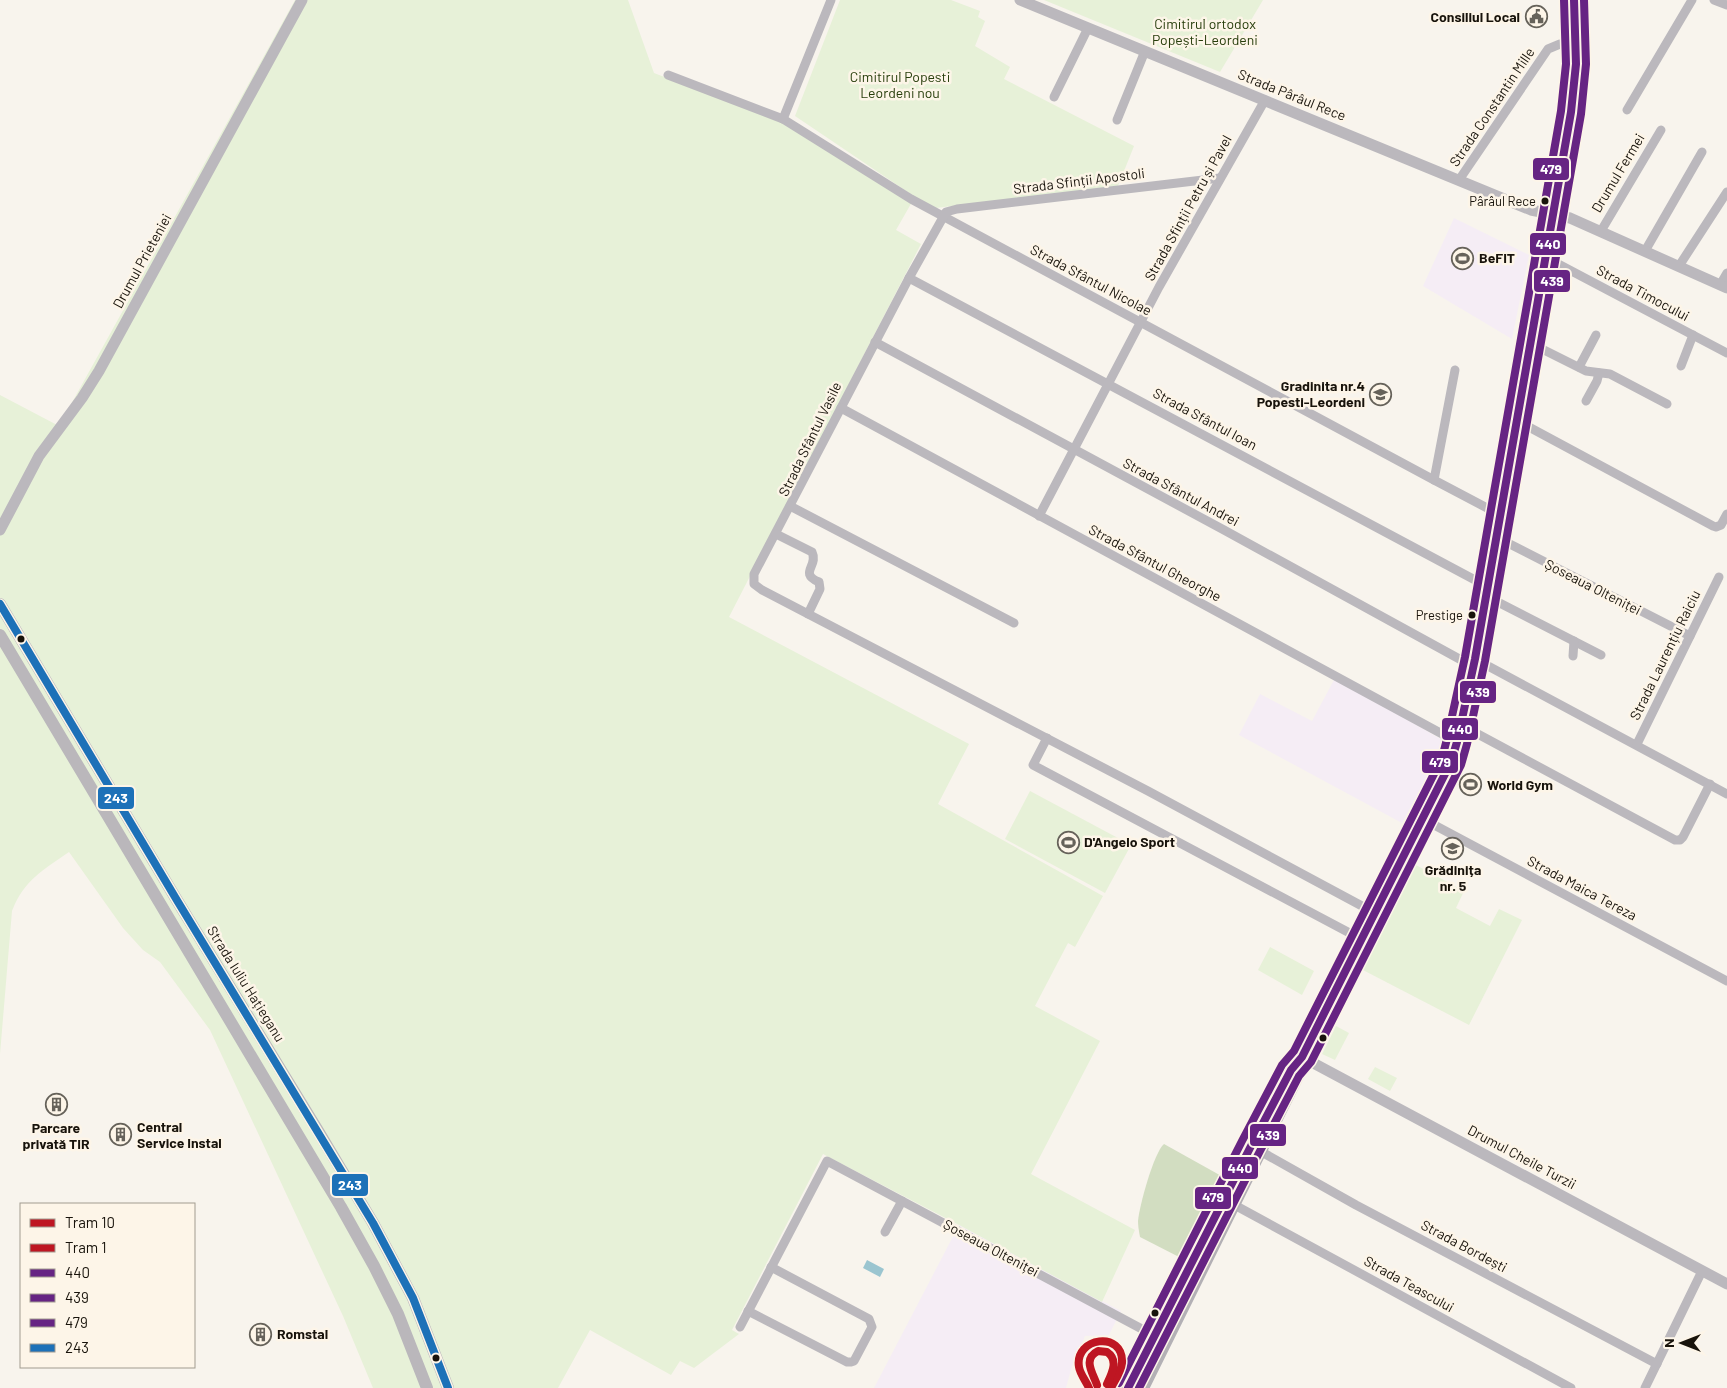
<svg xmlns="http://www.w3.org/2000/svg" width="1727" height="1388" font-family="Barlow,sans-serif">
<rect width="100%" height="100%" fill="#f8f4ed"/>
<!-- commercial -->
<g fill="#f5edf5">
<path d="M1454,218L1529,255L1512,339L1423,286Z"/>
<path d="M1335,678L1446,742L1402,823L1239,735L1260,694L1312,721Z"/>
<path d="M959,1225L1121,1311L1109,1335L1085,1336L1072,1366L1066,1388H874Z"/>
</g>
<!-- green -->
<g fill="#e7f1d8">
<path d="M295,0H628L654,73L787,124L912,202L896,230L921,244L729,617L969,744L938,804L1103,896L1075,947L1068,943L1035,1006L1100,1041L1031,1174L1135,1230L1102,1302L959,1225L823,1154L732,1330L739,1334L694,1368L680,1361L671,1375L590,1330L558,1388H373L343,1316L210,1030L160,962L143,950L123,928L69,852C43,870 24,880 12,911L0,1054V395L59,426Z"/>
<path d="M840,0H951L980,11L978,17L985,21L975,46L1010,67L1004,79L1134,146L1118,186L936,208L915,197L795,116Z"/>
<path d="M1044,0H1263L1220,72Z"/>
<path d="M1030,791L1131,845L1105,893L1005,839Z"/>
<path d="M1414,864L1464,891L1456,908L1490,926L1499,909L1522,920L1469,1025L1361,969Z"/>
<path d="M1270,947L1314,971L1302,995L1258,970Z"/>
<path d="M1336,1026L1349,1033L1335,1060L1322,1054Z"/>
<path d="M1375,1067L1397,1078L1390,1091L1368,1079Z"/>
</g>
<!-- forest -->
<path fill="#d2ddc1" d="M1164,1144L1225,1178L1186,1256L1181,1258L1140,1237C1139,1232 1138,1226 1138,1221C1139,1207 1154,1152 1164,1144Z"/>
<!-- water -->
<path fill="#9bc5d0" d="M867,1260L884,1269L880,1277L863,1268Z"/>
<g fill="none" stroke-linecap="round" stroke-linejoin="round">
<!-- minor -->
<g stroke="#bbb8bd" stroke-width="9">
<path d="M1714,0L1727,5"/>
<path d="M668,75L783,119L911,199L1434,480L1489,509L1500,512"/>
<path d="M1054,97L1088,28"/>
<path d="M1627,110L1692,0"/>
<path d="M783,119L831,0"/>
<path d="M1117,120L1145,51"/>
<path d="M1220,178L957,209L946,212L909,278L754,574V584L762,590L1148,791L1375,913"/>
<path d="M1459,180L1548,49L1560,44L1576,43"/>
<path d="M1601,231L1661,130"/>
<path d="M1645,251L1702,152"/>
<path d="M1545,257L1727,353"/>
<path d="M1679,266L1727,192"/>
<path d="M909,278L1475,580L1489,584"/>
<path d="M1720,285L1727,273"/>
<path d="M875,342L1224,530L1474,667"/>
<path d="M1530,343L1586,371L1610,374L1667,404"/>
<path d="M1681,366L1693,335"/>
<path d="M1579,367L1596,335"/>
<path d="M1586,401L1597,381L1599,373"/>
<path d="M841,408L1457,742"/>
<path d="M1516,420L1713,526L1716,527L1721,525L1727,514"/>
<path d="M1434,480L1455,370"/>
<path d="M790,506L1014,623"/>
<path d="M1039,516L1159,287L1265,100"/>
<path d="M776,534L812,552C819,566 798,573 819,582L820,589L808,614"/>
<path d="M1496,537L1690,636"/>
<path d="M1486,596L1601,655"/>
<path d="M1573,656L1574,641"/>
<path d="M1475,659L1727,794"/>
<path d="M1461,725L1675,840H1680L1683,837L1710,784"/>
<path d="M1047,738L1033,765L1361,939"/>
<path d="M1637,744L1719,577"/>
<path d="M1423,819L1727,981"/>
<path d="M1260,1151L1356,1205L1657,1364"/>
<path d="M1229,1202L1571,1388"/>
<path d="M885,1232L902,1201"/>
<path d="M748,1311L847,1362H851L854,1361L872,1327L869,1319L771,1267"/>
<path d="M740,1327L827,1161L1155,1336"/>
<path d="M1645,1388L1702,1271"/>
</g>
<!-- tertiary -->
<g stroke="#bbb8bd" stroke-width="11">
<path d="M1020,0L1531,210L1570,218L1727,288"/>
<path d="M0,530L39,456L82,398L99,371L302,0"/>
<path d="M1302,1057L1727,1284"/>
</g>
<!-- secondary -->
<g stroke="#bab7bb" stroke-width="12">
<path d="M0,604L178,902L318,1131L373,1223L413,1298L448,1388"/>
<path d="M0,635L341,1207L374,1266L398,1314L427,1388"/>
</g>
<!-- primary -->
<g stroke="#b3b0b5" stroke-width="14">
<path d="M1128,1388L1270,1110"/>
<path d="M1142,1388L1298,1074L1302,1057L1439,787L1451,762L1457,742L1475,659L1519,402L1571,112L1576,64L1574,0"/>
</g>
<defs>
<path id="bus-1" d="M1128,1388L1251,1146L1291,1070L1302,1057L1451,762L1457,742L1475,659L1571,112L1576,64L1574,0"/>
<path id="bus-2" d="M1139,1388L1260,1151L1299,1076L1311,1062L1461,765L1467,744L1485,661L1581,114L1586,64L1584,0"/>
<path id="bus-3" d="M1119,1383L1242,1141L1282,1065L1294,1051L1442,758L1447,739L1465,657L1561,111L1566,64L1564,0"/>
<path id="bus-4" d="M0,604L178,902L373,1223L413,1298L448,1388"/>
</defs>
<!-- bus-1 casing -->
<use href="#bus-1" stroke="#fdf5e8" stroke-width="11"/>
<!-- bus-2 casing -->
<use href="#bus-2" stroke="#fdf5e8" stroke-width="11"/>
<!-- bus-3 casing -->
<use href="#bus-3" stroke="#fdf5e8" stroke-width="11"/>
<!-- bus-4 casing -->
<use href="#bus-4" stroke="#fdf5e8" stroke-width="11"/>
<!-- bus-1 -->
<use href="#bus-1" stroke="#662483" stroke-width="8"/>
<!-- bus-2 -->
<use href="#bus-2" stroke="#662483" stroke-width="8"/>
<!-- bus-3 -->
<use href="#bus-3" stroke="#662483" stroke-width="8"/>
<!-- bus-4 -->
<use href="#bus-4" stroke="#1d71b8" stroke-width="8"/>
<defs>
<path id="tram-1" d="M1089,1388C1086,1381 1080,1374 1079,1367C1074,1337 1124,1330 1122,1363C1121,1372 1115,1380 1111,1388"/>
<path id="tram-2" d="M1097,1385C1093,1373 1082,1359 1098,1351L1107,1352C1119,1360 1112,1373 1107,1384"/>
</defs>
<!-- tram-1 casing -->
<use href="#tram-1" stroke="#fdf5e8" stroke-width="11"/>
<!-- tram-2 casing -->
<use href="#tram-2" stroke="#fdf5e8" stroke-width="11"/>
<!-- tram-1 -->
<use href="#tram-1" stroke="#be1622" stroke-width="8"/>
<!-- tram-2 -->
<use href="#tram-2" stroke="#be1622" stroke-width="8"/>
</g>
<!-- icons -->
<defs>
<symbol id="civic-ring" viewBox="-11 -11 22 22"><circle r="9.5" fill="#fdf5e8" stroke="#66625a" stroke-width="1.5"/><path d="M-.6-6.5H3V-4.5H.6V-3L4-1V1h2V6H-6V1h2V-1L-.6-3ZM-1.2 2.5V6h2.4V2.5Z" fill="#66625a"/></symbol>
<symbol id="stadium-ring" viewBox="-11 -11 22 22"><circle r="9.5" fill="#fdf5e8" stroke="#66625a" stroke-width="1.5"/><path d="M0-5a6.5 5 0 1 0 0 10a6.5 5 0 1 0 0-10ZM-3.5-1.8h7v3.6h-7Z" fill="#66625a"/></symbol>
<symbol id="school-ring" viewBox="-11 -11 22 22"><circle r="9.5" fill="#fdf5e8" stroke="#66625a" stroke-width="1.5"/><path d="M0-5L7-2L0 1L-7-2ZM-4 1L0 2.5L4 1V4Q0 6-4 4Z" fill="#66625a"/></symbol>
<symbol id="building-ring" viewBox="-11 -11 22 22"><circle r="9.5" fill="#fdf5e8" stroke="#66625a" stroke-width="1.5"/><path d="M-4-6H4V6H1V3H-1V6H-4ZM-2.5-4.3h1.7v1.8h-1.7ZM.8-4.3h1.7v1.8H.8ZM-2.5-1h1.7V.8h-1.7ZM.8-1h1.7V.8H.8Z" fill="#66625a"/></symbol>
</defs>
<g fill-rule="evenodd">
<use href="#civic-ring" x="1524" y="4" width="25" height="25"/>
<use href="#stadium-ring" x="1450" y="246" width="25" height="25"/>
<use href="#school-ring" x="1368" y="382" width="25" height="25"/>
<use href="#stadium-ring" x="1458" y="772" width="25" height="25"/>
<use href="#stadium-ring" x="1056" y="830" width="25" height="25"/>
<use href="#school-ring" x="1440" y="836" width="25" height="25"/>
<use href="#building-ring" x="44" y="1092" width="25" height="25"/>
<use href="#building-ring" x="108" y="1122" width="25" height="25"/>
<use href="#building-ring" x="248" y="1322" width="25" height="25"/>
</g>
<!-- markers -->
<g fill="#18130b" stroke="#fdf5e8" stroke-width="2">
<circle cx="1545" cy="201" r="4.5"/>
<circle cx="1472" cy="615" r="4.5"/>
<circle cx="21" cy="639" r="4.5"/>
<circle cx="1323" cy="1038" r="4.5"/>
<circle cx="1155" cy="1313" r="4.5"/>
<circle cx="436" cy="1358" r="4.5"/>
</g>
<g text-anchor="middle" stroke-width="5" stroke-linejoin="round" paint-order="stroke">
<!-- bus labels -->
<g font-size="13" fill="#18130b" stroke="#fdf5e8" text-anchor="end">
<text x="1536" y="206">Pârâul Rece</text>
<text x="1463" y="620">Prestige</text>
</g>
<!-- poi labels -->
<g font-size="14" font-weight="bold" fill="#18130b" stroke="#fdf5e8" text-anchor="start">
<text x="1520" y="22" text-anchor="end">Consiliul Local</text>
<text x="1479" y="263">BeFIT</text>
<text x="1365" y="391" text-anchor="end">Gradinita nr.4<tspan x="1365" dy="16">Popesti-Leordeni</tspan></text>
<text x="1487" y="790">World Gym</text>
<text x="1084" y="847">D'Angelo Sport</text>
<text x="1453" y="875" text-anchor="middle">Grădinița<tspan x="1453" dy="16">nr. 5</tspan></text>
<text x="137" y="1132">Central<tspan x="137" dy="16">Service Instal</tspan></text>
<text x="56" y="1133" text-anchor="middle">Parcare<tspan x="56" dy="16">privată TIR</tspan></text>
<text x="277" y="1339">Romstal</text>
</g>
<!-- park labels -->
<g font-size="14" fill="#273d0b" stroke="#fdf5e8">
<text x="1205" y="29">Cimitirul ortodox<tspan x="1205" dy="16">Popești-Leordeni</tspan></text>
<text x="900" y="82">Cimitirul Popesti<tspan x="900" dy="16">Leordeni nou</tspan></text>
</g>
<!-- street labels -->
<g font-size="14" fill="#18130b" stroke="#fdf5e8">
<text transform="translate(1292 95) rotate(22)" y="5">Strada Pârâul Rece</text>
<text transform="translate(1492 107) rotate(-56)" y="5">Strada Constantin Mille</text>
<text transform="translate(1618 173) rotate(-59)" y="5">Drumul Fermei</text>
<text transform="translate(1079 181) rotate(-7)" y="5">Strada Sfinții Apostoli</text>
<text transform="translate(1188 208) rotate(-61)" y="5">Strada Sfinții Petru și Pavel</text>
<text transform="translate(142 261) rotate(-61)" y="5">Drumul Prieteniei</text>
<text transform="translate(1091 280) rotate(28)" y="5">Strada Sfântul Nicolae</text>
<text transform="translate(1643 293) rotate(28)" y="5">Strada Timocului</text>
<text transform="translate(1205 419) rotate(28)" y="5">Strada Sfântul Ioan</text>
<text transform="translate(810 439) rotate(-64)" y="5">Strada Sfântul Vasile</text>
<text transform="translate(1181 492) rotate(28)" y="5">Strada Sfântul Andrei</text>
<text transform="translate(1155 563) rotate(28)" y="5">Strada Sfântul Gheorghe</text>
<text transform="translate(1593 587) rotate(27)" y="5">Șoseaua Olteniței</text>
<text transform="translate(1665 655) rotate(-64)" y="5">Strada Laurențiu Raiciu</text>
<text transform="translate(1582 888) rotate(28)" y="5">Strada Maica Tereza</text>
<text transform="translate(246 984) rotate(58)" y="5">Strada Iuliu Hațieganu</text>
<text transform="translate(1522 1157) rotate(28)" y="5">Drumul Cheile Turzii</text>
<text transform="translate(1464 1246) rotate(28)" y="5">Strada Bordești</text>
<text transform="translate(991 1248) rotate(28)" y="5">Șoseaua Olteniței</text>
<text transform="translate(1409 1284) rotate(29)" y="5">Strada Teascului</text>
</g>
</g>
<g stroke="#fdf5e8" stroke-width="2">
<rect x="1532" y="157" width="38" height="24" rx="5" fill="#662483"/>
<rect x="1529" y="232" width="38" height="24" rx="5" fill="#662483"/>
<rect x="1533" y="269" width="38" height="24" rx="5" fill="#662483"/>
<rect x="1459" y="680" width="38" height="24" rx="5" fill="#662483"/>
<rect x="1441" y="717" width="38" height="24" rx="5" fill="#662483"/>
<rect x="1421" y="750" width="38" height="24" rx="5" fill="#662483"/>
<rect x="97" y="786" width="38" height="24" rx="5" fill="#1d71b8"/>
<rect x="1249" y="1123" width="38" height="24" rx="5" fill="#662483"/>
<rect x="1221" y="1156" width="38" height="24" rx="5" fill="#662483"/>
<rect x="331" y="1173" width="38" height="24" rx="5" fill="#1d71b8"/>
<rect x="1194" y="1186" width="38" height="24" rx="5" fill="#662483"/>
</g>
<g font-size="14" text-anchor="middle" font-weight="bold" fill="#fff">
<text x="1551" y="174">479</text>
<text x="1548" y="249">440</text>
<text x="1552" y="286">439</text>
<text x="1478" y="697">439</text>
<text x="1460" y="734">440</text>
<text x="1440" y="767">479</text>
<text x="116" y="803">243</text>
<text x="1268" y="1140">439</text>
<text x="1240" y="1173">440</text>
<text x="350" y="1190">243</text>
<text x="1213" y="1202">479</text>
</g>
<!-- legend -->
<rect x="20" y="1203" width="175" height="165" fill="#fdf5e8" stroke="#a19b90"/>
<rect x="30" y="1219" width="25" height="8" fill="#be1622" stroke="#a19b90"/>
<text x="65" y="1228" font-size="15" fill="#18130b">Tram 10</text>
<rect x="30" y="1244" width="25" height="8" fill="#be1622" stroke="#a19b90"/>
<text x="65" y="1253" font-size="15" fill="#18130b">Tram 1</text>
<rect x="30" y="1269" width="25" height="8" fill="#662483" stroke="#a19b90"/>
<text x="65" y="1278" font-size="15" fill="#18130b">440</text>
<rect x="30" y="1294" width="25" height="8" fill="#662483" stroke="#a19b90"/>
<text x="65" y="1303" font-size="15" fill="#18130b">439</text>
<rect x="30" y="1319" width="25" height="8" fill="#662483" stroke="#a19b90"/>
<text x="65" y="1328" font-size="15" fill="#18130b">479</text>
<rect x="30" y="1344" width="25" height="8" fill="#1d71b8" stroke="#a19b90"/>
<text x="65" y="1353" font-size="15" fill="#18130b">243</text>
<!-- north arrow -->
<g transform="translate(1682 1343) rotate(270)" stroke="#fdf5e8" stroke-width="4" paint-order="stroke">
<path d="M0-4L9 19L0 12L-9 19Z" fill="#18130b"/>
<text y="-8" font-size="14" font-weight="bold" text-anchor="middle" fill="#18130b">N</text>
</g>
</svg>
